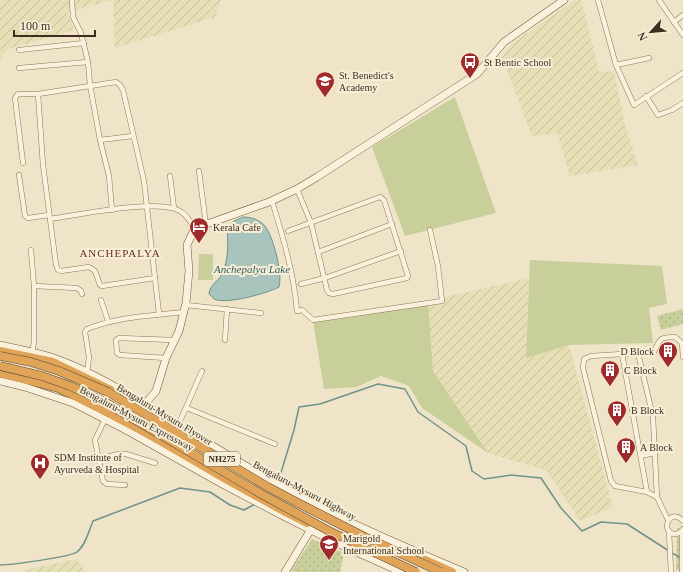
<svg xmlns="http://www.w3.org/2000/svg" width="683" height="572" font-family="'Times New Roman',serif">
<defs>
<pattern id="farmland-furrows" width="10" height="10" patternUnits="userSpaceOnUse"><rect width="10" height="10" fill="#e6deb5"/><path d="M-1 1l2-2M0 10L10 0M9 11l2-2" fill="none" stroke="#c6bf9b"/></pattern>
<pattern id="park-dots" width="8" height="8" patternUnits="userSpaceOnUse"><rect width="8" height="8" fill="#c9cf9b"/><path d="M2 2h.1M6 6h.1" fill="none" stroke="#aeb285" stroke-width="1.8" stroke-linecap="round"/></pattern>
</defs>
<rect width="100%" height="100%" fill="#f0e4c8"/>
<!-- farmland -->
<g fill="url(#farmland-furrows)">
<path d="M0,0H113L67,12L74,30L8,49L0,60Z"/>
<path d="M113,0H221L215,17L115,48Z"/>
<path d="M575,0H581L599,72L614,71L625,125L638,165L570,176L557,133L532,136L502,57L511,44Z"/>
<path d="M529,278L526,358L569,345L613,507L580,521L546,470L488,453L433,371L428,301Z"/>
<path d="M77,559L85,572H25L24,570Z"/>
</g>
<!-- grass -->
<g fill="#c9cf9b">
<path d="M455,97L496,213L405,236L372,147Z"/>
<path d="M199,254H213V280H198Z"/>
<path d="M530,260L662,266L667,304L649,308L653,343L569,345L526,358Z"/>
<path d="M428,301L433,371L488,453L422,408L409,386L381,376L357,387L324,389L313,321Z"/>
</g>
<!-- park -->
<g fill="url(#park-dots)">
<path d="M683,309V324L661,330L657,316Z"/>
<path d="M677,528H681L680,570H676Z"/>
<path d="M312,539L344,553L340,572H297L291,571Z"/>
</g>
<!-- water -->
<path fill="#a9c4bc" stroke="#6f938a" d="M243,217C251,217 257,219 263,224C273,233 283,274 279,287C268,293 226,305 214,299C213,298 210,295 209,294C210,284 218,282 222,274C229,260 228,242 227,227L234,221Z"/>
<g fill="none" stroke-linecap="round" stroke-linejoin="round">
<!-- stream -->
<g stroke="#6f938a" stroke-width="1.5">
<path d="M277,481L279,479L294,430L299,407L320,404L378,384L405,389L418,412L466,446L472,471L484,479L511,475L541,478L561,508L582,531L601,522L627,524L669,551"/>
<path d="M672,553L681,558"/>
<path d="M0,565C11,565 70,557 77,552C86,545 89,530 93,521L180,488L210,492L230,505L244,510L255,504"/>
</g>
<defs>
<g id="street">
<path d="M72,0L73,17L81,33L88,62L90,85L100,140L109,176L112,210"/>
<path d="M598,0L616,65L634,105L683,73"/>
<path d="M659,0L683,35"/>
<path d="M674,22L683,15"/>
<path d="M19,50L84,43"/>
<path d="M616,65L649,58"/>
<path d="M19,68L88,62"/>
<path d="M38,94L43,165L56,265L58,270L61,271L89,267L95,271L100,285L102,286L155,278"/>
<path d="M646,96L658,115L672,110L683,103"/>
<path d="M100,140L133,136"/>
<path d="M23,163L15,98L18,94H38L116,82L120,85L123,90L144,181L159,314"/>
<path d="M199,171L206,225"/>
<path d="M19,175L25,216L28,218L49,215"/>
<path d="M170,176L174,208"/>
<path d="M272,201C283,237 294,274 297,311L302,310L313,320L442,301L438,266L430,230"/>
<path d="M50,219C77,215 155,199 178,210C186,213 191,223 196,230"/>
<path d="M288,231L380,197L384,200L408,276L407,278L333,294L329,293L327,290L311,223L297,189"/>
<path d="M31,250L34,286V342L32,352"/>
<path d="M318,252L392,224"/>
<path d="M301,284L325,278L401,251"/>
<path d="M34,286L77,288L81,291L82,294"/>
<path d="M101,300L108,321"/>
<path d="M186,305L261,313"/>
<path d="M225,340L227,309"/>
<path d="M638,353L653,417L657,497"/>
<path d="M622,354L647,492"/>
<path d="M166,358L120,355L117,353L116,340L119,338L174,340"/>
<path d="M87,373L89,357L85,332L87,329C120,316 149,316 184,312"/>
<path d="M187,408L275,444"/>
<path d="M105,419L95,440L103,481L107,484L125,485"/>
<path d="M177,428L202,371"/>
<path d="M641,456L654,453"/>
<path d="M98,459L119,454H126L155,463"/>
<path d="M668,520L657,497L647,492L615,486L611,481L583,368L584,359L591,356L654,352C660,338 660,337 675,337L682,343L683,357"/>
<path d="M683,521C670,506 659,533 675,534C679,534 681,532 683,529"/>
<path d="M669,531L671,572"/>
<path d="M682,531V572"/>
</g>
<g id="secondary">
<path d="M0,345C18,349 36,352 54,358C94,372 131,396 167,418"/>
<path d="M0,381L25,387L73,403L126,430L224,485L287,518L341,545L401,572"/>
<path d="M126,430L144,405L156,391L166,358L179,331L186,303L189,271L187,245L193,232L207,224L269,202L297,189L317,177L477,74L504,42L564,0"/>
<path d="M191,433C232,457 272,483 315,505C364,530 414,551 464,572"/>
<path d="M285,572L313,526"/>
</g>
<g id="highway">
<path d="M0,351L53,362L111,390"/>
<path d="M0,373L58,388L91,404L150,435L229,481L287,513L307,523"/>
<path d="M159,418L196,439"/>
<path d="M425,560L452,572"/>
</g>
</defs>
<!-- street casing -->
<use href="#street" stroke="#8d765c" stroke-width="5.5"/>
<!-- secondary casing -->
<use href="#secondary" stroke="#6f573f" stroke-width="8"/>
<!-- highway casing -->
<use href="#highway" stroke="#5b4430" stroke-width="9"/>
<!-- street -->
<use href="#street" stroke="#faf1dc" stroke-width="4.5"/>
<!-- secondary -->
<use href="#secondary" stroke="#faf1dc" stroke-width="7"/>
<!-- highway -->
<use href="#highway" stroke="#e0a458" stroke-width="8"/>
<defs>
<g id="highway-bridge">
<path d="M0,356L31,362L59,371L108,392L268,487L300,504L365,537L441,572"/>
<path d="M0,366L42,376L70,386L103,401L263,495L329,531L416,572"/>
</g>
</defs>
<!-- highway-bridge casing -->
<use href="#highway-bridge" stroke="#5b4430" stroke-width="9" stroke-linecap="butt"/>
<!-- highway-bridge -->
<use href="#highway-bridge" stroke="#e0a458" stroke-width="8"/>
</g>
<!-- icons -->
<defs>
<symbol id="bus-pin" viewBox="-11 -11 22 30"><path d="M0 17L-7.5 6A9.5 9.5 0 1 1 7.5 6Z" fill="#9e2a2b" stroke="#f7eed8"/><path d="M-5-6H5V4H4V6H2V4H-2V6H-4V4H-5ZM-3.5-4V0h7V-4ZM-3.5 1.2v1.5H-2V1.2ZM2 1.2v1.5H3.5V1.2Z" fill="#fff"/></symbol>
<symbol id="university-pin" viewBox="-11 -11 22 30"><path d="M0 17L-7.5 6A9.5 9.5 0 1 1 7.5 6Z" fill="#9e2a2b" stroke="#f7eed8"/><path d="M0-5L7-2L0 1L-7-2ZM-4 1L0 2.5L4 1V4Q0 6-4 4Z" fill="#fff"/></symbol>
<symbol id="hotel-pin" viewBox="-11 -11 22 30"><path d="M0 17L-7.5 6A9.5 9.5 0 1 1 7.5 6Z" fill="#9e2a2b" stroke="#f7eed8"/><path d="M-6-4.5h1.5V1H6V5H4.5V3h-9V5H-6ZM-4 0a1.8 1.8 0 1 1 3.6 0ZM.5 0V-2.5h3Q6-2.5 6 0Z" fill="#fff"/></symbol>
<symbol id="building-pin" viewBox="-11 -11 22 30"><path d="M0 17L-7.5 6A9.5 9.5 0 1 1 7.5 6Z" fill="#9e2a2b" stroke="#f7eed8"/><path d="M-4-6H4V6H1V3H-1V6H-4ZM-2.5-4.3h1.7v1.8h-1.7ZM.8-4.3h1.7v1.8H.8ZM-2.5-1h1.7V.8h-1.7ZM.8-1h1.7V.8H.8Z" fill="#fff"/></symbol>
<symbol id="hospital-pin" viewBox="-11 -11 22 30"><path d="M0 17L-7.5 6A9.5 9.5 0 1 1 7.5 6Z" fill="#9e2a2b" stroke="#f7eed8"/><path d="M-5-5h3v3.5h4V-5h3V5h-3V1.5h-4V5h-3Z" fill="#fff"/></symbol>
<symbol id="school-pin" viewBox="-11 -11 22 30"><path d="M0 17L-7.5 6A9.5 9.5 0 1 1 7.5 6Z" fill="#9e2a2b" stroke="#f7eed8"/><path d="M0-5L7-2L0 1L-7-2ZM-4 1L0 2.5L4 1V4Q0 6-4 4Z" fill="#fff"/></symbol>
</defs>
<g fill-rule="evenodd">
<use href="#bus-pin" x="459" y="51" width="22" height="30"/>
<use href="#university-pin" x="314" y="70" width="22" height="30"/>
<use href="#hotel-pin" x="188" y="216" width="22" height="30"/>
<use href="#building-pin" x="657" y="340" width="22" height="30"/>
<use href="#building-pin" x="599" y="359" width="22" height="30"/>
<use href="#building-pin" x="606" y="399" width="22" height="30"/>
<use href="#building-pin" x="615" y="436" width="22" height="30"/>
<use href="#hospital-pin" x="29" y="452" width="22" height="30"/>
<use href="#school-pin" x="318" y="533" width="22" height="30"/>
</g>
<g text-anchor="middle" stroke-width="4" stroke-linejoin="round" paint-order="stroke">
<!-- shield labels -->
<rect fill="#f7eed8" stroke="#756857" stroke-width="1" x="204" y="452" width="36" height="14" rx="3"/>
<g font-size="9" font-weight="bold" fill="#3d2e20">
<text x="222" y="462">NH275</text>
</g>
<!-- poi labels -->
<g font-size="10" fill="#3d2e20" stroke="#f7eed8" text-anchor="start">
<text x="484" y="66">St Bentic School</text>
<text x="339" y="79">St. Benedict's<tspan x="339" dy="12">Academy</tspan></text>
<text x="213" y="231">Kerala Cafe</text>
<text x="654" y="355" text-anchor="end">D Block</text>
<text x="624" y="374">C Block</text>
<text x="631" y="414">B Block</text>
<text x="640" y="451">A Block</text>
<text x="54" y="461">SDM Institute of<tspan x="54" dy="12">Ayurveda &amp; Hospital</tspan></text>
<text x="343" y="542">Marigold<tspan x="343" dy="12">International School</tspan></text>
</g>
<!-- street labels -->
<g font-size="10" fill="#3d2e20" stroke="#f7eed8">
<text transform="translate(165 414) rotate(31)" y="4">Bengaluru-Mysuru Flyover</text>
<text transform="translate(137 418) rotate(28)" y="4">Bengaluru-Mysuru Expressway</text>
<text transform="translate(305 490) rotate(28)" y="4">Bengaluru-Mysuru Highway</text>
</g>
<!-- neighbourhood labels -->
<g font-size="11" letter-spacing="1" fill="#6b2e1e" stroke="#f7eed8">
<text x="120" y="257">ANCHEPALYA</text>
</g>
<!-- water labels -->
<g font-size="11" font-style="italic" fill="#2f5d5a" stroke="#f7eed8">
<text x="252" y="273">Anchepalya Lake</text>
</g>
</g>
<!-- north arrow -->
<g transform="translate(651 32) rotate(243)" stroke="#f7eed8" stroke-width="3" paint-order="stroke">
<path d="M0-3L7 15L0 10L-7 15Z" fill="#3d2e20"/>
<text y="-6" font-size="11" font-weight="bold" text-anchor="middle" fill="#3d2e20">N</text>
</g>
<!-- scale -->
<path d="M14 30v6h81v-6" fill="none" stroke="#3d2e20" stroke-width="2"/>
<text x="20" y="30" font-size="12" fill="#3d2e20" stroke="#f7eed8" stroke-width="3" paint-order="stroke">100 m</text>
</svg>
